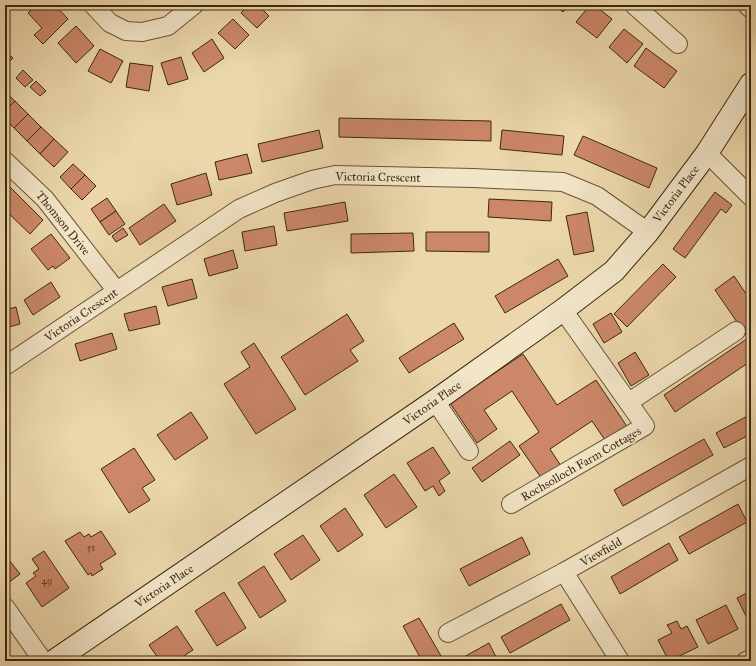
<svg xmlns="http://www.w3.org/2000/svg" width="756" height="666" font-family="'IM FELL Great Primer',serif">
<rect width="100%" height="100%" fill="#ebd7ab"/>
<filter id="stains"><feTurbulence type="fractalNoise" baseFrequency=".005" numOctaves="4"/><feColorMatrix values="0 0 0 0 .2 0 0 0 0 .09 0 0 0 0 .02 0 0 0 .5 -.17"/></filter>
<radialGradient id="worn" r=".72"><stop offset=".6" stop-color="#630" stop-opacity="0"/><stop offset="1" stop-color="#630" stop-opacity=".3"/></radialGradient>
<!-- building -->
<g fill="#cb8768" stroke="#3d2810">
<path d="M36,5H55L68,19L43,44L34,35L42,28L28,13Z"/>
<path d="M248,5H258L269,16L257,28L241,13Z"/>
<path d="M555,5H570L563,12Z"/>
<path d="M590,5H594L612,19L597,38L576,22Z"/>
<path d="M233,19L249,35L235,49L218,33Z"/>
<path d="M76,26L94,46L76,63L58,43Z"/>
<path d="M624,29L643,44L627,63L609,47Z"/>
<path d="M212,39L224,58L204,72L192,53Z"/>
<path d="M646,48L677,71L664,88L634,66Z"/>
<path d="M100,49L123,61L111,83L88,71Z"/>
<path d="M6,52L13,58L6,65L5,53Z"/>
<path d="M181,57L188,79L168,85L161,63Z"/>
<path d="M130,63L153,66L149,91L126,87Z"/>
<path d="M23,70L33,80L25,87L16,78Z"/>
<path d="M36,81L46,91L40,96L30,87Z"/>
<path d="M5,92L15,101L5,111Z"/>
<path d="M15,101L28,114L14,128L5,119V111Z"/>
<path d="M28,114L41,127L27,141L14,128Z"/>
<path d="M339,118L491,121V141L339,137Z"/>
<path d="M41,127L54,139L40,154L27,141Z"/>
<path d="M319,130L323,148L262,162L258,144Z"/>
<path d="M502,130L564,136L562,155L500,149Z"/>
<path d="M583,136L657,168L649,188L574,155Z"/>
<path d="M54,139L68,152L54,167L40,154Z"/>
<path d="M247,154L252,173L219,180L215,162Z"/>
<path d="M73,164L85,175L71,189L60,177Z"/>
<path d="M206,173L212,195L177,205L171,184Z"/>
<path d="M85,175L96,186L82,200L71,189Z"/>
<path d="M5,182L43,220L30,234L5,210Z"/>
<path d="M715,192L732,205L726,213L721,209L685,258L673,249Z"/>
<path d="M107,198L116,211L100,222L91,209Z"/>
<path d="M489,199L552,202L551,221L488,217Z"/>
<path d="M345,202L348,221L287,231L284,213Z"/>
<path d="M164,204L176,221L140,245L129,228Z"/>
<path d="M116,211L125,224L109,235L100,222Z"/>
<path d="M587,212L594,251L574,255L566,216Z"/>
<path d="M274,226L277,245L245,251L242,232Z"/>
<path d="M123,228L128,235L116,242L112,236Z"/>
<path d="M426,232H489V252L426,251Z"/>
<path d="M413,233L414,251L351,253V234Z"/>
<path d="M51,234L70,258L55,269L53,266L48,270L31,249Z"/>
<path d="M233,250L238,268L209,276L204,259Z"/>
<path d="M558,259L568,276L505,313L495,296Z"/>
<path d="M663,264L676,277L627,327L614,314Z"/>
<path d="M734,276L751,301V361L675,412L664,395L748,338L715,290Z"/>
<path d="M192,279L197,298L168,306L162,287Z"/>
<path d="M51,282L60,297L33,315L24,300Z"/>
<path d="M156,306L160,324L129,331L124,314Z"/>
<path d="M16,307L20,324L5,328V310Z"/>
<path d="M611,313L622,332L604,343L593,324Z"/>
<path d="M347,314L364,341L350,350L358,361L305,395L281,357Z"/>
<path d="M454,323L464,339L409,373L399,358Z"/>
<path d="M112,333L117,349L80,361L75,344Z"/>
<path d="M254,343L296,409L256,434L224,384L250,367L241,352Z"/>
<path d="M635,352L649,375L631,386L618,363Z"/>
<path d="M523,354L557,405L596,380L628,428L607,443L592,421L550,449L561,466L542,479L519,446L539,432L512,391L484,410L497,429L477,443L450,403Z"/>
<path d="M191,412L208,438L175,460L157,435Z"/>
<path d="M751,414V434L724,448L716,433Z"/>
<path d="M704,439L713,455L623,506L614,490Z"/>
<path d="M510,441L520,455L482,482L472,468Z"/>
<path d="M433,447L450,473L439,481L445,491L439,496L433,486L425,491L407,463Z"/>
<path d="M134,448L155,480L142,488L150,500L129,513L101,469Z"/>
<path d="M394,474L417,507L386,528L364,495Z"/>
<path d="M738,504L747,522L689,554L679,537Z"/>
<path d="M345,508L363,535L338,552L320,526Z"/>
<path d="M101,531L116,554L100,564L103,569L92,576L91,573L88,575L65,541L80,532L84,537L89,534L91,537Z"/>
<path d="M303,535L320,560L291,580L274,554Z"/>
<path d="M522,537L530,554L469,586L460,569Z"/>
<path d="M669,543L678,560L620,594L611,577Z"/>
<path d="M44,551L69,588L42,607L26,583L36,576L33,573L39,569L32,559Z"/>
<path d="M9,560L20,574L8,583L5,579V563Z"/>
<path d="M264,566L286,601L260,618L238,583Z"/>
<path d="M751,591V623L750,624L737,598Z"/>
<path d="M224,592L246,628L217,646L195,611Z"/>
<path d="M561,604L570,620L510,653L501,637Z"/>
<path d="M726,605L738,629L708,644L696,620Z"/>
<path d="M419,618L444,661H422L403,626Z"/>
<path d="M677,621L681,629L687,626L698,647L669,661L658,640L672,633L667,625Z"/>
<path d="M177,626L193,650L185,655L189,661H160L149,645Z"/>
<path d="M489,643L497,659L494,661H463L462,658Z"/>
</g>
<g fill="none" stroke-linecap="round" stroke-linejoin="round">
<defs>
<g id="street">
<path d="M93,5L110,23L126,31L142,32L168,26L194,5"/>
<path d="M634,5L678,44"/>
<path d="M747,5L751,9"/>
<path d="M707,153L751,197"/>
<path d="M5,161L45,199L116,290"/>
<path d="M5,366L239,209L275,193L312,180L335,175L473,178L563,182L597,196L648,232"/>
<path d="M435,401L469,451"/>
<path d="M629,402L736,331"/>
<path d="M511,504L645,426L563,310"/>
<path d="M564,572L620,661"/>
<path d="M5,607L43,661"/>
<path d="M448,633L564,572L751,466"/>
<path d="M746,661L751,659"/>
</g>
<path id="secondary" d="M54,661L435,401L563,310L614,271L648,232L707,153L751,84"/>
</defs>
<!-- street casing -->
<use href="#street" stroke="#685437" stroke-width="20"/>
<!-- secondary casing -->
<use href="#secondary" stroke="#3d2810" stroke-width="24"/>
<!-- street -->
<use href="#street" stroke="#f2e5c8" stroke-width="18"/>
<!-- secondary -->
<use href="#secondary" stroke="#f2e5c8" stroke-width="22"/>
</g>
<g text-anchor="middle" stroke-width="3.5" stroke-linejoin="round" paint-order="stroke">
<!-- number labels -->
<g font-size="10" fill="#604026">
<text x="91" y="551">51</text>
<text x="47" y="584">49</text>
</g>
<!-- street labels -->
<g font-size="12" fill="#3d2810" stroke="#f2e5c8">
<text transform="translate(378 177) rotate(1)" y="4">Victoria Crescent</text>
<text transform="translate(676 194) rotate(-53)" y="4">Victoria Place</text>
<text transform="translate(63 223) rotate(51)" y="4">Thomson Drive</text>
<text transform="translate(81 315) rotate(-34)" y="4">Victoria Crescent</text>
<text transform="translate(432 403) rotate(-35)" y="4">Victoria Place</text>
<text transform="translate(581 464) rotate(-30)" y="4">Rochsolloch Farm Cottages</text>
<text transform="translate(601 552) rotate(-30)" y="4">Viewfield</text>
<text transform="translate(164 586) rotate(-34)" y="4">Victoria Place</text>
</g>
</g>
<!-- margin -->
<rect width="756" height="666" fill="none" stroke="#ebd7ab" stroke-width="20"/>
<rect x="6" y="6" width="744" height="654" fill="none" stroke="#3d2810" stroke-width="2"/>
<rect x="10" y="10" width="736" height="646" fill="none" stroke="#3d2810"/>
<rect width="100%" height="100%" filter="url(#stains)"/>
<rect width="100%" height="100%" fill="url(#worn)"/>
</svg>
